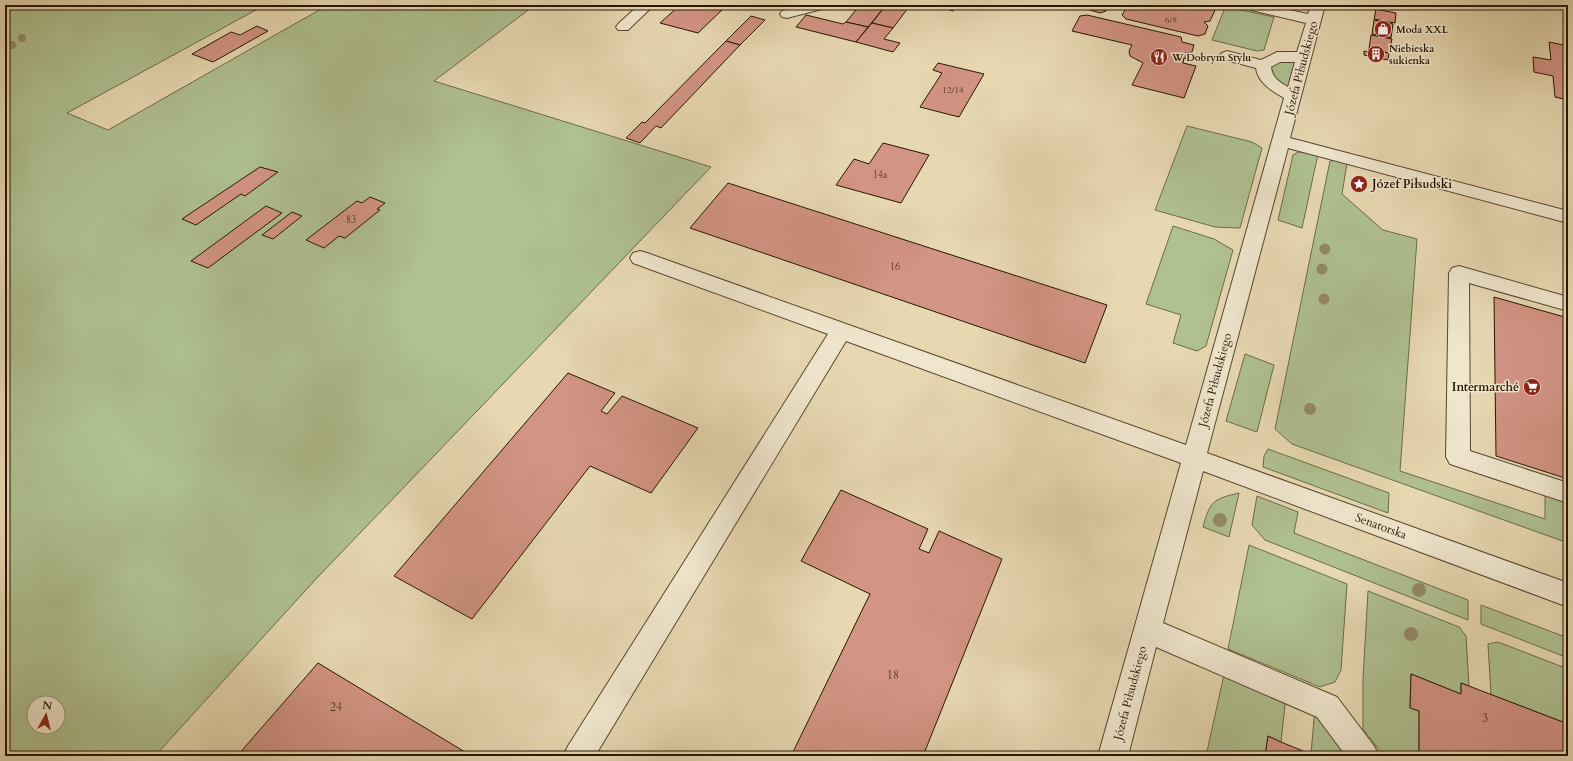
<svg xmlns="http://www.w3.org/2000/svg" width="1573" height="761" font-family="Cardo,serif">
<rect width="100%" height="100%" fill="#e7d8b2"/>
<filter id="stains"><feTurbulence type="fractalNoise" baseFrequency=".005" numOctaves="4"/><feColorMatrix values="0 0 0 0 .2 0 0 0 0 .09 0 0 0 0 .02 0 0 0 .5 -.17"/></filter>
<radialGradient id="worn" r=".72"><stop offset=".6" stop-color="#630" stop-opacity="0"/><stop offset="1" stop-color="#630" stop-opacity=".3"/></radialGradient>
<!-- green -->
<g fill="#afc091" stroke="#6c6b48" fill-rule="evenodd">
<path d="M5,5H265L67,113L108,130L328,5H535L434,81L711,167L315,580L155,756H5ZM34,703H58V727H34Z"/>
<path d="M1232,8L1274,17L1264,50L1257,51L1212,40L1224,10Z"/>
<path d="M1304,57L1294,97L1278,88L1263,65Z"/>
<path d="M1187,126L1252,142L1262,148L1240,228L1215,227L1155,210Z"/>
<path d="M1298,152L1318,154L1302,228L1278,220L1293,155Z"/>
<path d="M1336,160L1347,163L1342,194L1383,230L1417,239L1400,471L1545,519V495L1568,503V543L1292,444L1275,429L1330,161Z"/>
<path d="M1173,226L1214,239L1233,250L1206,346L1197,351L1173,343L1181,315L1146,304Z"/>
<path d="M1245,354L1274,365L1257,432L1226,421Z"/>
<path d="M1268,449L1389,493L1388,513L1263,467L1264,456Z"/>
<path d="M1239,493L1229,537L1203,527C1210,501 1213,499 1239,493Z"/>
<path d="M1257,496L1298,512L1294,533L1468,600V620L1265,540L1252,525Z"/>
<path d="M1249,545L1347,584L1341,670L1335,682L1320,687L1228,649Z"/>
<path d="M1368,591L1459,627L1466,636L1469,686L1461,683V694L1411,674L1410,707L1419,711V756H1384L1363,729V679Z"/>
<path d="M1481,605L1568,638V658L1481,624Z"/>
<path d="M1498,642L1568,669V724L1491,695L1488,644Z"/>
<path d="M1225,670L1286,696L1281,742L1268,736L1265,756H1206Z"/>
<path d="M1315,707L1359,756H1315L1311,754Z"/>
</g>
<!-- building -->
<g fill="#d29484" stroke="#281600">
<path d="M680,5H713L724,8L698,33L660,23Z"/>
<path d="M860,5H886L868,27L846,22Z"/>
<path d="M886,5L908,8L893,28L872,23Z"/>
<path d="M895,5H926L923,9Z"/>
<path d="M933,5H957L953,11Z"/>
<path d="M1087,5H1109L1106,11L1100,13L1090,10L1086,7Z"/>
<path d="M1132,5H1212L1216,8L1210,21L1204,22L1208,26L1205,34L1198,36L1126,19L1122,15L1127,7Z"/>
<path d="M1376,9L1396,13L1395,23L1374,19Z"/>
<path d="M806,15L843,24L846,22L868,27L856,42L796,27Z"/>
<path d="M1087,15L1181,37L1182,42L1194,45L1192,52L1185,53L1187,59L1184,58L1183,63L1196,66L1184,98L1132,85L1143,63L1130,56L1129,51L1132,45L1072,31L1080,16Z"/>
<path d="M751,16L765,20L740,45L726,41Z"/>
<path d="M1374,20L1393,24L1391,38L1372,34Z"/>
<path d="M872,23L893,28L884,39L900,43L893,52L856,42Z"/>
<path d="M257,26L268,31L213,62L192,54L231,32L240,35Z"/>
<path d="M1371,35L1392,39L1389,53L1369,49Z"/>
<path d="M726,41L740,45L661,128L656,126L640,143L626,138L642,122L645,123Z"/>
<path d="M1549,42L1568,46V100L1555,97L1553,76L1534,72L1533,57L1551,60Z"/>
<path d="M1369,49L1389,53L1388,60L1364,55V51L1368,52Z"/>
<path d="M938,63L984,74L959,117L920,107L942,73L933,70Z"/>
<path d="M883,143L929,155L901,203L836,185L854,159L869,164Z"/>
<path d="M260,167L278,172L245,196L241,194L196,225L182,219Z"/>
<path d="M728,183L1107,305L1085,363L690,228Z"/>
<path d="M370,197L385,203L377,209L380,210L345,238L339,236L324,248L306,240L357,201L362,203Z"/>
<path d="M266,206L282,213L208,268L191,261Z"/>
<path d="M292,212L302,216L273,239L262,235Z"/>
<path d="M1494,297L1568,318V479L1496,456Z"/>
<path d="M568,373L615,393L601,411L607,414L622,396L698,428L651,493L590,466L472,619L394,576Z"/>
<path d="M841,490L928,529L919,549L929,553L939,531L1002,559L923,756H791L870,594L801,561Z"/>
<path d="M318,663L465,752L462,756H237Z"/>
<path d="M1411,674L1461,694V683L1568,724V756H1419V711L1410,708Z"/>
<path d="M1268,736L1281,742L1315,756H1265Z"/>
</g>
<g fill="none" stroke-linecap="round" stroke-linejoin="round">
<defs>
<g id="minor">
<path d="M639,5H654L628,30H618L616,27L618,24Z"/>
<path d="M804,5H828L826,8L787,18L782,17L780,14L782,11Z"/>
<path d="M1250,5H1266L1308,14L1311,5H1325L1290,138L1568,211V223L1288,148L1207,453L1568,583V607L1203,471L1163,623L1337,697L1374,746L1379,756H1346L1317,717L1156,647L1128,756H1098L1181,463L846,341L595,756H563L568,746L828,334L633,263L630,258L633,253L640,251L647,253L1186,445L1284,98C1272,91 1258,83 1256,68L1222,59L1219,56L1222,53L1227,51L1261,60L1277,52H1297L1306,23L1251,10L1249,7ZM1280,62H1295L1288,87C1279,82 1272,77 1271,67Z"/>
<path d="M1459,266L1568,297V311L1469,283L1470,451L1568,483V503L1450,464L1446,457L1449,273L1452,268Z"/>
</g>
</defs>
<!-- minor casing -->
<use href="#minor" stroke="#58462c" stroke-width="2"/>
<!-- minor -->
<use href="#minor" fill="#efe6cd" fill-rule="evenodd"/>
</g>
<!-- trees -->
<g fill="#948968">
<circle cx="22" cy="38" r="4"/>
<circle cx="12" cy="45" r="4"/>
<circle cx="1325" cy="249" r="5.5"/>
<circle cx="1322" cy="269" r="5.5"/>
<circle cx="1324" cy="299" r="5.5"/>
<circle cx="1310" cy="409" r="6"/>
<circle cx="1220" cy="520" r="7"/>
<circle cx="1419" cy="590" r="7"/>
<circle cx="1411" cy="634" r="7"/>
</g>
<!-- icons -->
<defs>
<symbol id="shop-disc" viewBox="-11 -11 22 22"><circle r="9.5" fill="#8f2418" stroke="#efe6cd"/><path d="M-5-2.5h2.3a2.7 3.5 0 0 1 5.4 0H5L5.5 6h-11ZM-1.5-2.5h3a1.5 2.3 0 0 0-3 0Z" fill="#fff"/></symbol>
<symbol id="building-disc" viewBox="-11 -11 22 22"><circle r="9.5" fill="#8f2418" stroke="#efe6cd"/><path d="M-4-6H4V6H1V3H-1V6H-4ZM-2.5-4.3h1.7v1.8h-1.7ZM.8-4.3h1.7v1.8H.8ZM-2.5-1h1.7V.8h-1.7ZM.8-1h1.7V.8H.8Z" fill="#fff"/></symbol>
<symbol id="restaurant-disc" viewBox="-11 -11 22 22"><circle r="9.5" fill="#8f2418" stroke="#efe6cd"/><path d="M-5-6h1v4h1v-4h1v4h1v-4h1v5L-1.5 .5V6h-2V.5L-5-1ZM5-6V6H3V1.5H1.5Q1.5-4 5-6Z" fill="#fff"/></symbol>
<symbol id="sight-disc" viewBox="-11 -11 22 22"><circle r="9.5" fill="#8f2418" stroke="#efe6cd"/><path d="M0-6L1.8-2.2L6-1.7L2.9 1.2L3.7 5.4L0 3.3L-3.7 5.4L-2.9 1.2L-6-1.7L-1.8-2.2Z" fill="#fff"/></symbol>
<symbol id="supermarket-disc" viewBox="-11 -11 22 22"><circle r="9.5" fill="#8f2418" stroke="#efe6cd"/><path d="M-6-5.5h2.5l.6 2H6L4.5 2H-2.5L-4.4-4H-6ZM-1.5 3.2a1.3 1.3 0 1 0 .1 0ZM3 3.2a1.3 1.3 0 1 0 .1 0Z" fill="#fff"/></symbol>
</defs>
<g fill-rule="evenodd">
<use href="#shop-disc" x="1373" y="19" width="20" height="20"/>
<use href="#building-disc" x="1366" y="44" width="20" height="20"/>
<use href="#restaurant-disc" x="1149" y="47" width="20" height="20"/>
<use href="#sight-disc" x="1349" y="174" width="20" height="20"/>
<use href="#supermarket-disc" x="1522" y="377" width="20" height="20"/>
</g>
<g text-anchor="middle" stroke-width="3" stroke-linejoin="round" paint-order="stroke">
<!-- far-number labels -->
<g font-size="9" fill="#523621">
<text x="1171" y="23">6/8</text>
<text x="953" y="93">12/14</text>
</g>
<!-- far-poi labels -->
<g font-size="10" font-weight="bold" fill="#281600" stroke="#efe6cd" text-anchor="start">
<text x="1396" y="33">Moda XXL</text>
<text x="1389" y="52">Niebieska<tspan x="1389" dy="12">sukienka</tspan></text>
<text x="1172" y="61">W Dobrym Stylu</text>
</g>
<!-- number labels -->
<g font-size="10" fill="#523621">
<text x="880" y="178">14a</text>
<text x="351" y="223">83</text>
<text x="895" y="270">16</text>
</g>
<!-- street labels -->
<g font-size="12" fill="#281600" stroke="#efe6cd">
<text transform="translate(1301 68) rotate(-75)" y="4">Józefa Piłsudskiego</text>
<text transform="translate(1215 380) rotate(-75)" y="4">Józefa Piłsudskiego</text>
<text transform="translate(1381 526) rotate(20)" y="4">Senatorska</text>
<text transform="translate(1130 693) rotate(-75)" y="4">Józefa Piłsudskiego</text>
</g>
<!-- poi labels -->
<g font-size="12" font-weight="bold" fill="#281600" stroke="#efe6cd" text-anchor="start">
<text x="1372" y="188">Józef Piłsudski</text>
<text x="1519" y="391" text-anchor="end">Intermarché</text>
</g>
<!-- near-number labels -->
<g font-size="12" fill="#523621">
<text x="893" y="679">18</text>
<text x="336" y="711">24</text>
<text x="1485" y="722">3</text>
</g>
</g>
<!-- margin -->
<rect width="1573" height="761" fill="none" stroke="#e7d8b2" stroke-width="20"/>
<rect x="6" y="6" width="1561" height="749" fill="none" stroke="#281600" stroke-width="2"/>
<rect x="10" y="10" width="1553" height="741" fill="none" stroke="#281600"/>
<!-- north arrow -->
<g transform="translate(46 715) rotate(8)"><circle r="19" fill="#efe6cd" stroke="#9f937b"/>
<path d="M0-3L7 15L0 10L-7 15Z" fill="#8f2418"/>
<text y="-6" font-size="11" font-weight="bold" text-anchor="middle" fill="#281600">N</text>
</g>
<rect width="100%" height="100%" filter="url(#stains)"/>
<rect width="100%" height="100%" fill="url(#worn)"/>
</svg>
